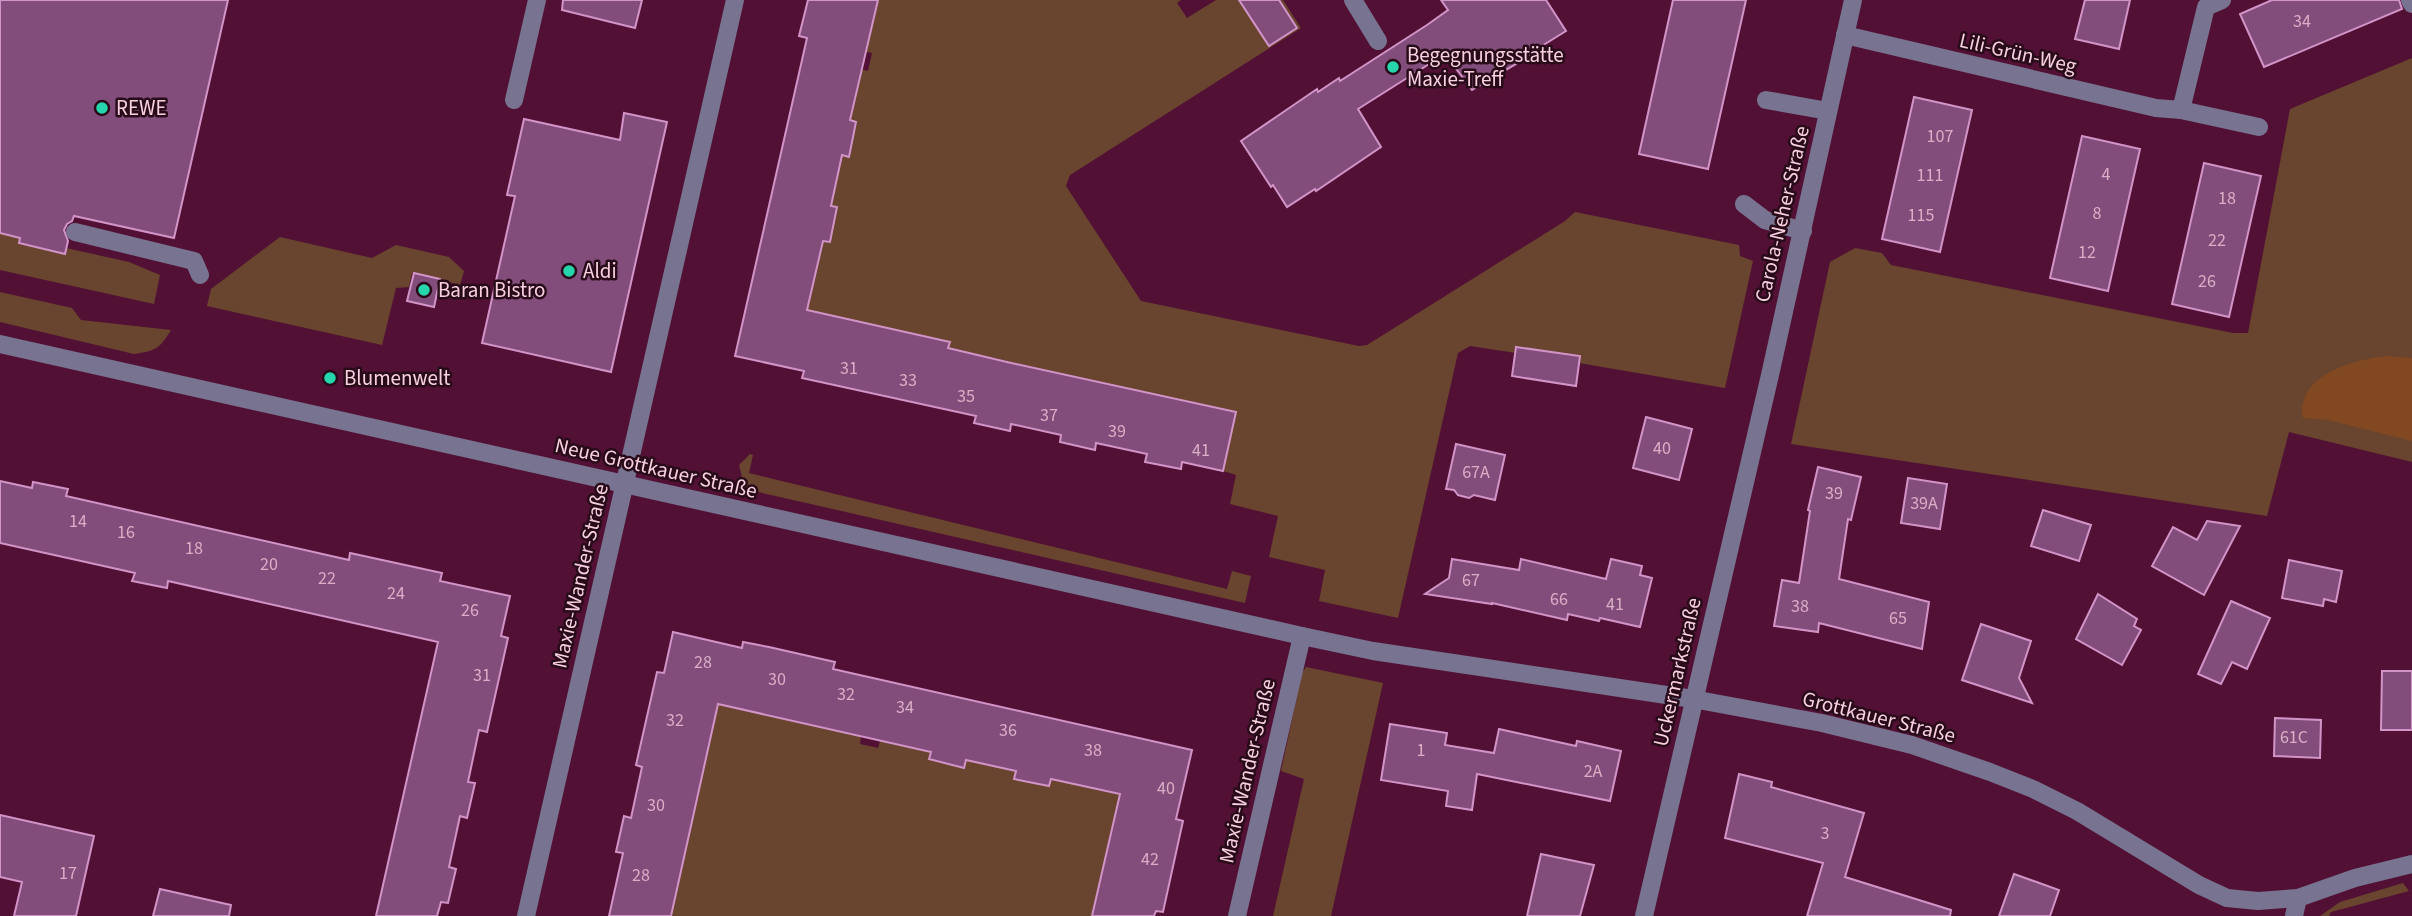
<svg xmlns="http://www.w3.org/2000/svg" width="2412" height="916" font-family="'Source Sans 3',sans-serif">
<rect width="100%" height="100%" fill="#521134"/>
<!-- green -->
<g fill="#69442e">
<path d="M878,0H1181L1177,3L1187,18L1216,0H1283L1301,28L1070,175L1066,186L1141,301L1359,346L1367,345L1565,221L1575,212L1739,245L1740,256L1753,261L1725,388L1579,363L1580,356L1516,353L1470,346L1458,353L1398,618L1319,601L1325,570L1269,557L1278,516L1230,504L1236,475L1223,471L1236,412L1023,365L1006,367L1007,361L948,348L804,322L823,241L830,242L837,208L831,206L842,155L849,156L856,122L850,120L861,69L868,71L872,53L859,50L870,33Z"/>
<path d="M2412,58V462L2289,432L2267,516L1791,444L1830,262L1855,248L1882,253L1891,265L2233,333H2248L2290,109Z"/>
<path d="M0,233L20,238L19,244L65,253L66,248L129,262L160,275L154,304L0,270Z"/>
<path d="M280,237L372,258L396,245L449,257L464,271L460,285L412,273L409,287L396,288L382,345L207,306L211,289Z"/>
<path d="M0,292L72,308L81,320L171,330C160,348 156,351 134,354L0,322Z"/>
<path d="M750,454L753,455L749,473L1227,589L1232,571L1251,576L1245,603L745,489L739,465Z"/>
<path d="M1306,667L1383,683L1331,916H1273L1304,779L1281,771L1302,673Z"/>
<path d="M720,693L745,710L861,736L860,744L878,748L880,741L931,752L929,759L964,767L966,760L1016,771L1015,779L1049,786L1051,779L1131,797L1113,822L1092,916H671Z"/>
<path d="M2403,883L2409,891L2331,912L2329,916H2320L2340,902Z"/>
</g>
<!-- forest -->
<path fill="#824821" d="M2386,356L2412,358V441L2328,420L2303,418C2296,375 2353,360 2386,356Z"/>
<!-- building -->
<g fill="#824d7a" stroke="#d294c8" stroke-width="2">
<path d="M0,0H228L174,238L74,216L72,221L67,224L64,230L68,241L65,254L19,243L20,238L0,233Z"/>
<path d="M563,0H642L635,28L562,10Z"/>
<path d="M808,0H878L850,120L856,122L849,157L842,155L831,206L837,207L830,242L823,241L807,310L950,342L948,348L1007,362L1236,412L1223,471L1182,462L1181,469L1145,462L1147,454L1096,443L1095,450L1060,442L1061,435L1011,424L1010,431L974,423L976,416L802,378L804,371L735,356L807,38L799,36Z"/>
<path d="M1239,0H1279L1297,28L1269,46Z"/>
<path d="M1441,0H1546L1566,31L1537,49L1538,51L1472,90L1445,54L1358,109L1381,147L1316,191L1315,189L1287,207L1273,185L1271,187L1241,141L1317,89L1318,92L1339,78L1340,81L1427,25L1448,10Z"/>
<path d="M1673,0H1746L1708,169L1639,154Z"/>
<path d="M2085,0H2130L2119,49L2075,39Z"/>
<path d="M2272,0H2399L2402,9L2264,67L2240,14Z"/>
<path d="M1914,97L1972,110L1940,252L1882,239Z"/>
<path d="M624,113L667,122L611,372L482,343L515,196L507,195L524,119L620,140Z"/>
<path d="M2082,136L2140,149L2108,291L2050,278Z"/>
<path d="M2204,163L2261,176L2229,317L2172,304Z"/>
<path d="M414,273L440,279L434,307L407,301Z"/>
<path d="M1516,347L1580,356L1576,386L1512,376Z"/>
<path d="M1646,417L1692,429L1679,480L1633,468Z"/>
<path d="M1456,444L1505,455L1495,500L1474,495L1469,498L1458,495L1454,490L1446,489Z"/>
<path d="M1818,467L1861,477L1851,520L1848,519L1839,579L1929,602L1922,649L1819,623L1818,632L1774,626L1782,580L1799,583L1810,511L1808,510Z"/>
<path d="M1908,478L1947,484L1940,529L1901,523Z"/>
<path d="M0,481L32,488L33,482L68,489L66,496L349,560L350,553L442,573L440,581L510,596L501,636L508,638L487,732L479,730L468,782L475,783L467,818L460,816L449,867L456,869L448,903L441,902L437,916H376L438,642L168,581L167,588L132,581L135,573L0,543Z"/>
<path d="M2043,510L2091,525L2079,561L2031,546Z"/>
<path d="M2207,521L2240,526L2204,595L2152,566L2173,527L2197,540Z"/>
<path d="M1452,559L1519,570L1521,559L1606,579L1611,559L1642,566L1640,575L1652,578L1640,627L1600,618L1599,621L1568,614L1567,620L1492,603V604L1425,594L1449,578Z"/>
<path d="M2289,560L2342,571L2336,602L2324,599L2323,606L2282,598Z"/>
<path d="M2098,594L2137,619L2134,626L2141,630L2122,665L2076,639Z"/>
<path d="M2231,601L2270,618L2247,669L2232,662L2221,684L2198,674Z"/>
<path d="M1981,624L2031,641L2019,678L2032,703L1962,680Z"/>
<path d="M673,632L742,648L743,642L769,647L835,662L833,669L1192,750L1176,819L1183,821L1163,912L1156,911L1154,916H1092L1120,794L1051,779L1049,786L1014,779L1016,771L966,760L964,768L929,759L931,752L718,704L671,916H609L623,853L616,852L624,816L631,818L642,767L636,765L657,672L664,673Z"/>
<path d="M2382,671H2412V730H2381Z"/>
<path d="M2275,718L2321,720L2320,758L2274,756Z"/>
<path d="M1390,724L1447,733L1445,745L1494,753L1499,729L1576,746L1577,741L1621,751L1610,801L1477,774L1472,810L1446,806L1448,791L1381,780Z"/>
<path d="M1739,774L1772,782L1771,787L1864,813L1845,877L1951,910L1950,916H1807L1823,863L1725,838Z"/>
<path d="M0,815L94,836L76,916H14L22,882L0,877Z"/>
<path d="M1541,854L1594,865L1580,916H1527Z"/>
<path d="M2014,874L2059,890L2050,916H1999Z"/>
<path d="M160,889L231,905L229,916H153Z"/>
</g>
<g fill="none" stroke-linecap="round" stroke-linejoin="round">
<!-- minor -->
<g stroke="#777390" stroke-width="18">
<path d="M1353,0L1378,41"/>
<path d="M2410,0L2412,4"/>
<path d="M1845,35L2156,108L2181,110L2259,127"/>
<path d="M514,100L537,0"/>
<path d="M1766,100L1828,111"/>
<path d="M2181,110L2206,7L2222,0"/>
<path d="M1744,204L1765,220L1803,231"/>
<path d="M75,232L194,261L200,275"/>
<path d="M0,344L1302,636L1373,651L1693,699L1822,723L1912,745L1990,772L2033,789L2077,811L2199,885L2227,898L2258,901L2298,898L2355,878L2412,864"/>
<path d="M526,916L735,0"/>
<path d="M1237,916L1302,636"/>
<path d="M1644,916L1770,375L1853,0"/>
<path d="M2294,916L2298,898"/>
</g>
</g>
<!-- markers -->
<g fill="#27d5ad" stroke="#270b19" stroke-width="2.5">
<circle cx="1393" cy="67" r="7"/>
<circle cx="102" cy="108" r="7"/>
<circle cx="569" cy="271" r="7"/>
<circle cx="424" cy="290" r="7"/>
<circle cx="330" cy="378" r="7"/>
</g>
<g text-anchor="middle" stroke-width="5" stroke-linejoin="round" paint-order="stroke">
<!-- number labels -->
<g font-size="18" fill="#daaec6">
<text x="2302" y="27">34</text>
<text x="1940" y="142">107</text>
<text x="2106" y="180">4</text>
<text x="1930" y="181">111</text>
<text x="2227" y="204">18</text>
<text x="2097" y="219">8</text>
<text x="1921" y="221">115</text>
<text x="2217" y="246">22</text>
<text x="2087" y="258">12</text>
<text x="2207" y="287">26</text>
<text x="849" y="374">31</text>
<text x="908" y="386">33</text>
<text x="966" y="402">35</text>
<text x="1049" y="421">37</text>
<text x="1117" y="437">39</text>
<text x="1662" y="454">40</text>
<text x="1201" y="456">41</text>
<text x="1476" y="478">67A</text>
<text x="1834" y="499">39</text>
<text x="1924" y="509">39A</text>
<text x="78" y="527">14</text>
<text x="126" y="538">16</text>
<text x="194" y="554">18</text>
<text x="269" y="570">20</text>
<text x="327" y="584">22</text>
<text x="1471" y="586">67</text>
<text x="396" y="599">24</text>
<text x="1559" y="605">66</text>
<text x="1615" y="610">41</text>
<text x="1800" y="612">38</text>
<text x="470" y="616">26</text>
<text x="1898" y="624">65</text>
<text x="703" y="668">28</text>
<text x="482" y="681">31</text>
<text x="777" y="685">30</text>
<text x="846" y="700">32</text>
<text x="905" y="713">34</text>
<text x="675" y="726">32</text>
<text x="1008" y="736">36</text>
<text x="2294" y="743">61C</text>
<text x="1093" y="756">38</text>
<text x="1421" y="756">1</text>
<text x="1593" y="777">2A</text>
<text x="1166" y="794">40</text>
<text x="656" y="811">30</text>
<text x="1825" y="839">3</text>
<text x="1150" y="865">42</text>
<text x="68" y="879">17</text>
<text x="641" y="881">28</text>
</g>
<!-- street labels -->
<g font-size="21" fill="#f8cfdf" stroke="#270b19">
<text transform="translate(2018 53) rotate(13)" y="7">Lili-Grün-Weg</text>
<text transform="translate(1782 214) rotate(-77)" y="7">Carola-Neher-Straße</text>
<text transform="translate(656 468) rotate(13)" y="7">Neue Grottkauer Straße</text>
<text transform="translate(580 576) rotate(-77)" y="7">Maxie-Wander-Straße</text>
<text transform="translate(1677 672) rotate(-77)" y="7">Uckermarkstraße</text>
<text transform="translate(1879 717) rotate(14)" y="7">Grottkauer Straße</text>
<text transform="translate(1247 771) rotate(-77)" y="7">Maxie-Wander-Straße</text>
</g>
<!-- poi labels -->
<g font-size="21" fill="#f8cfdf" stroke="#270b19" text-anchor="start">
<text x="1407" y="62">Begegnungsstätte<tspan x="1407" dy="24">Maxie-Treff</tspan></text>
<text x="116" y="115">REWE</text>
<text x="583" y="278">Aldi</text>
<text x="438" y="297">Baran Bistro</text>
<text x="344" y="385">Blumenwelt</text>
</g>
</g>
</svg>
